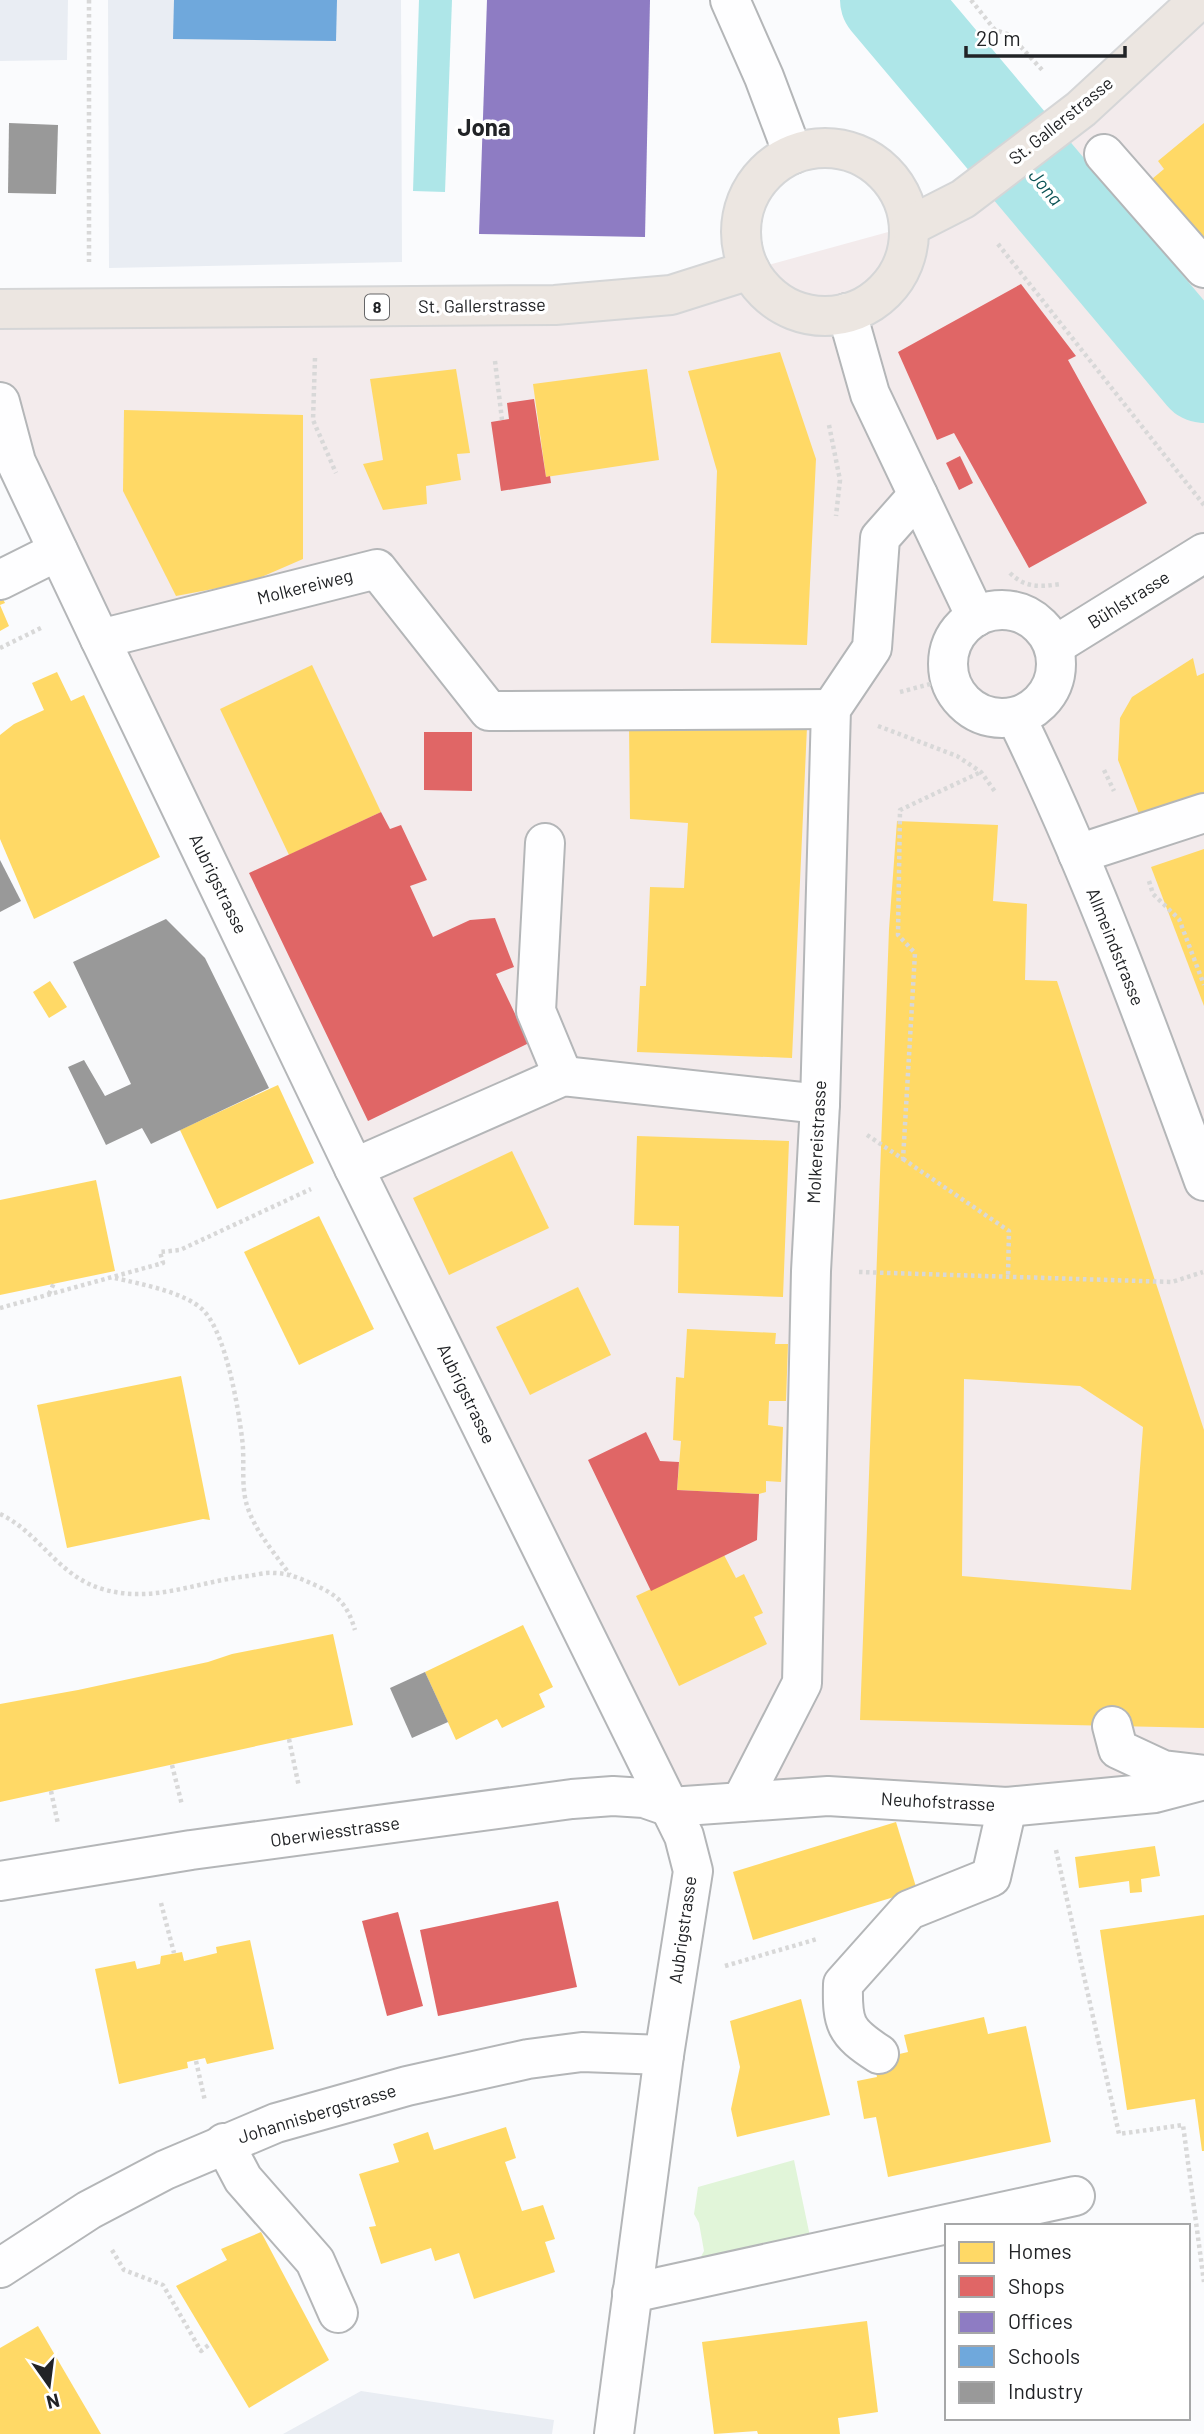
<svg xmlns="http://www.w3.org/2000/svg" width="1204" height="2434" font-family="Barlow,sans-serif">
<rect width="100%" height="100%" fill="#fafbfd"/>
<!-- commercial -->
<path fill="#f3ebec" d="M1204,0V1780L670,1807L0,402V309L555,305L750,270L910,226Z"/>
<!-- built -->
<g fill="#e9edf3">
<path d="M0,0H68L67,60L0,61Z"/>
<path d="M108,0H401L402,262L109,268Z"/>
<path d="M361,2391L554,2420L552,2434H283Z"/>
</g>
<!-- green -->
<path fill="#e1f5d9" d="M794,2160L812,2246L693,2272L704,2251L699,2223L694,2214L698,2187Z"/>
<!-- water -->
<path fill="#aee6e8" d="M419,0H452L445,192L413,191Z"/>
<!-- homes -->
<g fill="#ffd966" fill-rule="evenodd">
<path d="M1204,123V242L1152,179L1164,169L1158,161Z"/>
<path d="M780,352L816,459L807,645L711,643L717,471L688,371Z"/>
<path d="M456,369L470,453L457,454L461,480L426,486L427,504L383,510L363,464L383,460L370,379Z"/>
<path d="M647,369L659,460L546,477L533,384Z"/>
<path d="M124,410L303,415V559L250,582L176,596L123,491Z"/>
<path d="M0,593L5,603L0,605L9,626L0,631Z"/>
<path d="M1193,658L1197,676L1204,673V799L1141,819L1118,760L1120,718L1132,697Z"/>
<path d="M312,665L381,812L289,855L220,709Z"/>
<path d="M57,672L71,701L84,695L160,857L34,919L0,839V735L14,724L44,710L32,683Z"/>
<path d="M629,724L807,727L792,1058L637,1052L640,986H646L650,887L684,888L688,823L630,819Z"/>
<path d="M897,821L998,825L993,901L1027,904L1025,980L1057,981L1204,1430V1728L860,1720L889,929ZM964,1379L1080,1386L1143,1427L1131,1590L962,1576Z"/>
<path d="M1204,849V1006L1151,867Z"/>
<path d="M50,981L67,1007L49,1018L33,992Z"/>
<path d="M278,1085L314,1163L217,1209L180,1130Z"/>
<path d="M637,1136L789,1141L783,1297L678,1293L679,1226L634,1225Z"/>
<path d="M512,1151L549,1228L449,1275L413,1198Z"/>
<path d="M96,1180L115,1271L0,1295V1200Z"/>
<path d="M319,1216L374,1329L299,1365L244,1252Z"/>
<path d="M578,1287L611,1355L530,1395L496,1327Z"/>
<path d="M687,1329L776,1333L775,1344H788L786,1401H769L768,1425L783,1427L781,1482L766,1481V1492L759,1494L677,1490L681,1441L673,1440L676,1377L684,1378Z"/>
<path d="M181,1376L210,1520L203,1519L67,1548L37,1405Z"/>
<path d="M724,1555L736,1578L744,1574L763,1613L754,1617L767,1644L679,1686L636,1596Z"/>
<path d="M523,1625L553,1687L539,1694L545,1707L502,1728L497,1719L456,1740L425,1672Z"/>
<path d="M333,1634L353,1725L0,1802V1704L78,1690L208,1662L232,1654Z"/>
<path d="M896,1822L917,1890L753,1940L733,1872Z"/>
<path d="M1155,1846L1160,1876L1141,1879L1142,1892L1130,1893L1129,1881L1079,1888L1075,1857Z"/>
<path d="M1204,1915V2151H1202L1195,2099L1127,2110L1100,1930Z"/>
<path d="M250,1940L274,2049L207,2064L205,2058L187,2062L188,2068L119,2084L95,1969L135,1961L137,1969L160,1964L161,1956L182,1952L184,1961L217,1953L216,1947Z"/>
<path d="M801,1999L830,2115L737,2137L731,2109L740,2067L730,2021Z"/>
<path d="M984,2017L988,2034L1026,2026L1051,2142L888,2177L876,2117L864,2119L857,2081L877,2077L873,2060L908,2052L904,2035Z"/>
<path d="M506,2127L516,2158L505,2162L522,2211L543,2205L555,2239L545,2242L555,2272L474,2299L459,2253L435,2261L431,2248L381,2264L369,2227L376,2226L359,2174L399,2162L393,2144L428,2132L434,2150Z"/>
<path d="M261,2232L329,2360L249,2408L176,2286L227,2260L221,2249Z"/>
<path d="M867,2321L878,2412L838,2418L840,2434H758L757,2431L714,2434L702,2342Z"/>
<path d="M38,2326L101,2434H0V2348Z"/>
</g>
<!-- shops -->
<g fill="#e06666">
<path d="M1021,284L1076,356L1068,360L1147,503L1029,568L954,433L937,440L898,352Z"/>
<path d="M534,399L546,477L550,476L551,483L501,491L491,422L509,419L507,403Z"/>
<path d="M960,456L973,483L959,490L946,463Z"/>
<path d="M424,732H472V791L424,790Z"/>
<path d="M381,812L390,829L401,825L427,880L410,886L433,937L470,920L495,918L514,967L496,974L529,1043L368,1121L249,873Z"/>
<path d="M646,1432L660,1461L679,1462L677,1490L759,1494L757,1540L651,1591L588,1460Z"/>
<path d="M558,1901L577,1987L438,2016L420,1930Z"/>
<path d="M398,1912L423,2006L387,2016L362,1921Z"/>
</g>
<!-- offices -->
<path fill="#8e7cc3" d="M487,0H650L645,237L479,234Z"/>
<!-- schools -->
<path fill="#6fa8dc" d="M174,0H337L336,41L173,39Z"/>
<!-- industry -->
<g fill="#999">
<path d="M9,123L58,125L56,194L8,193Z"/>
<path d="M0,860L21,901L0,912Z"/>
<path d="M166,919L205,958L269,1088L151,1144L142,1128L106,1145L68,1067L84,1060L105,1096L131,1084L73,962Z"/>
<path d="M425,1672L448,1722L412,1738L390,1688Z"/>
</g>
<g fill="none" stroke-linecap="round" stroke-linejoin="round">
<!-- river -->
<path stroke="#aee6e8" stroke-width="96" d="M888,0L1204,375"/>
<defs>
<g id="minor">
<path d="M730,0L764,77L793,154"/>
<path d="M1104,154L1204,268"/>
<path d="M847,313L870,394L976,617"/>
<path d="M0,402L16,462L100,639L354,1168L684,1836L693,1871L664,2055L614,2434"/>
<path d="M0,580L58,551"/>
<circle cx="1002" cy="664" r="54"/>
<path d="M100,639L377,569L489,711L831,709"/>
<path d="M1054,646L1204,553"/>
<path d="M1016,717C1089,867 1147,1024 1204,1181"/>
<path d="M545,843L536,1011L563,1076"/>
<path d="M1078,854L1204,813"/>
<path d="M354,1168L563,1076L820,1104"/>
<path d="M1112,1726L1118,1749L1163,1770L1204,1775"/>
<path d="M741,1802L802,1683L811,1271L820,1104L831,709L872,648L880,538L918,495"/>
<path d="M0,1881L191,1850L572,1799L613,1796L644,1798L670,1807L828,1796L1007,1807L1155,1793L1204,1780"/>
<path d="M879,2054C845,2032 842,2024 843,1984L909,1910L991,1877L1007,1807"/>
<path d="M224,2143L243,2179L315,2261L338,2313"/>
<path d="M0,2268L89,2210L165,2170L276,2123L407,2086L528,2059L582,2052L664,2055"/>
<path d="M632,2293L1075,2196"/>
</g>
<g id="major">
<circle cx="825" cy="232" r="84"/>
<path d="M910,226L963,199L1081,109L1199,0"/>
<path d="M0,309L555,305L671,295L750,270"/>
</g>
</defs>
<!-- minor casing -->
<use href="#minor" stroke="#b4b6b8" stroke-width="42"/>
<!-- major casing -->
<use href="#major" stroke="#d5d6d7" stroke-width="42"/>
<!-- path -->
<g stroke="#d8d8d8" stroke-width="4.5" stroke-dasharray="3.5 3.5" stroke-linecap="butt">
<path d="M89,0V262"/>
<path d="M971,0L995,30L1010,35L1044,72"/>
<path d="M998,244L1204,505"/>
<path d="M315,358L313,420L336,473"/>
<path d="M495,361L502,420"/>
<path d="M829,425L840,480L836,516"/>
<path d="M1010,573C1025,588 1040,587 1060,584"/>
<path d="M0,648L43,627"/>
<path d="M900,692L949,679"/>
<path d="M878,726L957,756L981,772L996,793"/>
<path d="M1104,770L1114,791"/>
<path d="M1149,881L1153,894L1179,919L1204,985"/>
<path d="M867,1135L903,1159L915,953L898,935L900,810L981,772"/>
<path d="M903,1159L1009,1231L1008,1277"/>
<path d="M859,1272L1172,1282L1203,1272"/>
<path d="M115,1278C140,1284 186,1292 204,1311C226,1335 238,1406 242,1438C245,1459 241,1482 246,1502C253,1529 274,1552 290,1575"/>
<path d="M49,1294L54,1283"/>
<path d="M0,1308L163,1263L160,1252L180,1250L311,1189"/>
<path d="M0,1514C42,1534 58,1578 106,1590C155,1603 200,1581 248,1576C256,1575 266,1572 274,1573C288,1573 302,1579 315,1585C339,1596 347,1604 355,1630"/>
<path d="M289,1739L299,1787"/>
<path d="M172,1765L182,1805"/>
<path d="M51,1791L58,1824"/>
<path d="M1056,1850L1119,2134L1183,2125L1204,2282"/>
<path d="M161,1903L174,1953"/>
<path d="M725,1966L817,1939"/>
<path d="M196,2061L205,2101"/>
<path d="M112,2250L124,2270L163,2285L201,2351L210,2344"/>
</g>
<!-- minor -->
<use href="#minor" stroke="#fefeff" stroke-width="38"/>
<!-- major -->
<use href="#major" stroke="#ece6e1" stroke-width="38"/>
</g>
<g text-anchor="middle" stroke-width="7" stroke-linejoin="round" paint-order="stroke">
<!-- shield labels -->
<rect fill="#fff" stroke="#646567" stroke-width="2" x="365" y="294.5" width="24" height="25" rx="5"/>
<g font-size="16" font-weight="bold" fill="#212326">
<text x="377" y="313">8</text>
</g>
<!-- street labels -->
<g font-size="18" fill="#212326" stroke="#fff">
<text transform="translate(1061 121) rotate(-39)" y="6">St. Gallerstrasse</text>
<text transform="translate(482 306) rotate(-1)" y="6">St. Gallerstrasse</text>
<text transform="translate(305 587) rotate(-14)" y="6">Molkereiweg</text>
<text transform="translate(1129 600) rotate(-32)" y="6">Bühlstrasse</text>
<text transform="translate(218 884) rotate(64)" y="6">Aubrigstrasse</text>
<text transform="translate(1115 947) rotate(68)" y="6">Allmeindstrasse</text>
<text transform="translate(817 1142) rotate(-87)" y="6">Molkereistrasse</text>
<text transform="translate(466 1394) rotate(64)" y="6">Aubrigstrasse</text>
<text transform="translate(938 1802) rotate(3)" y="6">Neuhofstrasse</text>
<text transform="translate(335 1832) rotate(-8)" y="6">Oberwiesstrasse</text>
<text transform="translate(683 1930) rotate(-82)" y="6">Aubrigstrasse</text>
<text transform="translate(317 2114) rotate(-17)" y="6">Johannisbergstrasse</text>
</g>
<!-- water labels -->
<g font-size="19" font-style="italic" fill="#0c5456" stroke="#fff">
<text transform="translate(1046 187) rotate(50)" y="7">Jona</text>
</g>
<!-- district labels -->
<g font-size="24" font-weight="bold" fill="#212326" stroke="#fff">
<text x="484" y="136">Jona</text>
</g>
</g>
<!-- legend -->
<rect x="945" y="2224" width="245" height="196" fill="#ffffff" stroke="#a6a7a8" stroke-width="2"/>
<rect x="959" y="2242" width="35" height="21" fill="#ffd966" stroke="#a6a7a8" stroke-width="2"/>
<text x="1008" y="2259" font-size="21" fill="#212326">Homes</text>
<rect x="959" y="2276" width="35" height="21" fill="#e06666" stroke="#a6a7a8" stroke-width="2"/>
<text x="1008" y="2294" font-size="21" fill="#212326">Shops</text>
<rect x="959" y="2312" width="35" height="21" fill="#8e7cc3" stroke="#a6a7a8" stroke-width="2"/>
<text x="1008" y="2329" font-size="21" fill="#212326">Offices</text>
<rect x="959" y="2346" width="35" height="21" fill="#6fa8dc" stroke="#a6a7a8" stroke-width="2"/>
<text x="1008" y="2364" font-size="21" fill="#212326">Schools</text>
<rect x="959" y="2382" width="35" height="21" fill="#999999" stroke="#a6a7a8" stroke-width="2"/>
<text x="1008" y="2399" font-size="21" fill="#212326">Industry</text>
<!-- north arrow -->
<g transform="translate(49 2385) rotate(166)" stroke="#ffffff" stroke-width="5" paint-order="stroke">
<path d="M0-5L12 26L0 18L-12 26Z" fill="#212326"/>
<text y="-10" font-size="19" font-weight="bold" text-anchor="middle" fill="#212326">N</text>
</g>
<!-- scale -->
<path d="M966 46v10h159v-10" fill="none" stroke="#212326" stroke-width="3.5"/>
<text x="976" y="46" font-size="21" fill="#212326" stroke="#ffffff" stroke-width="5" paint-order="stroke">20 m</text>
</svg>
